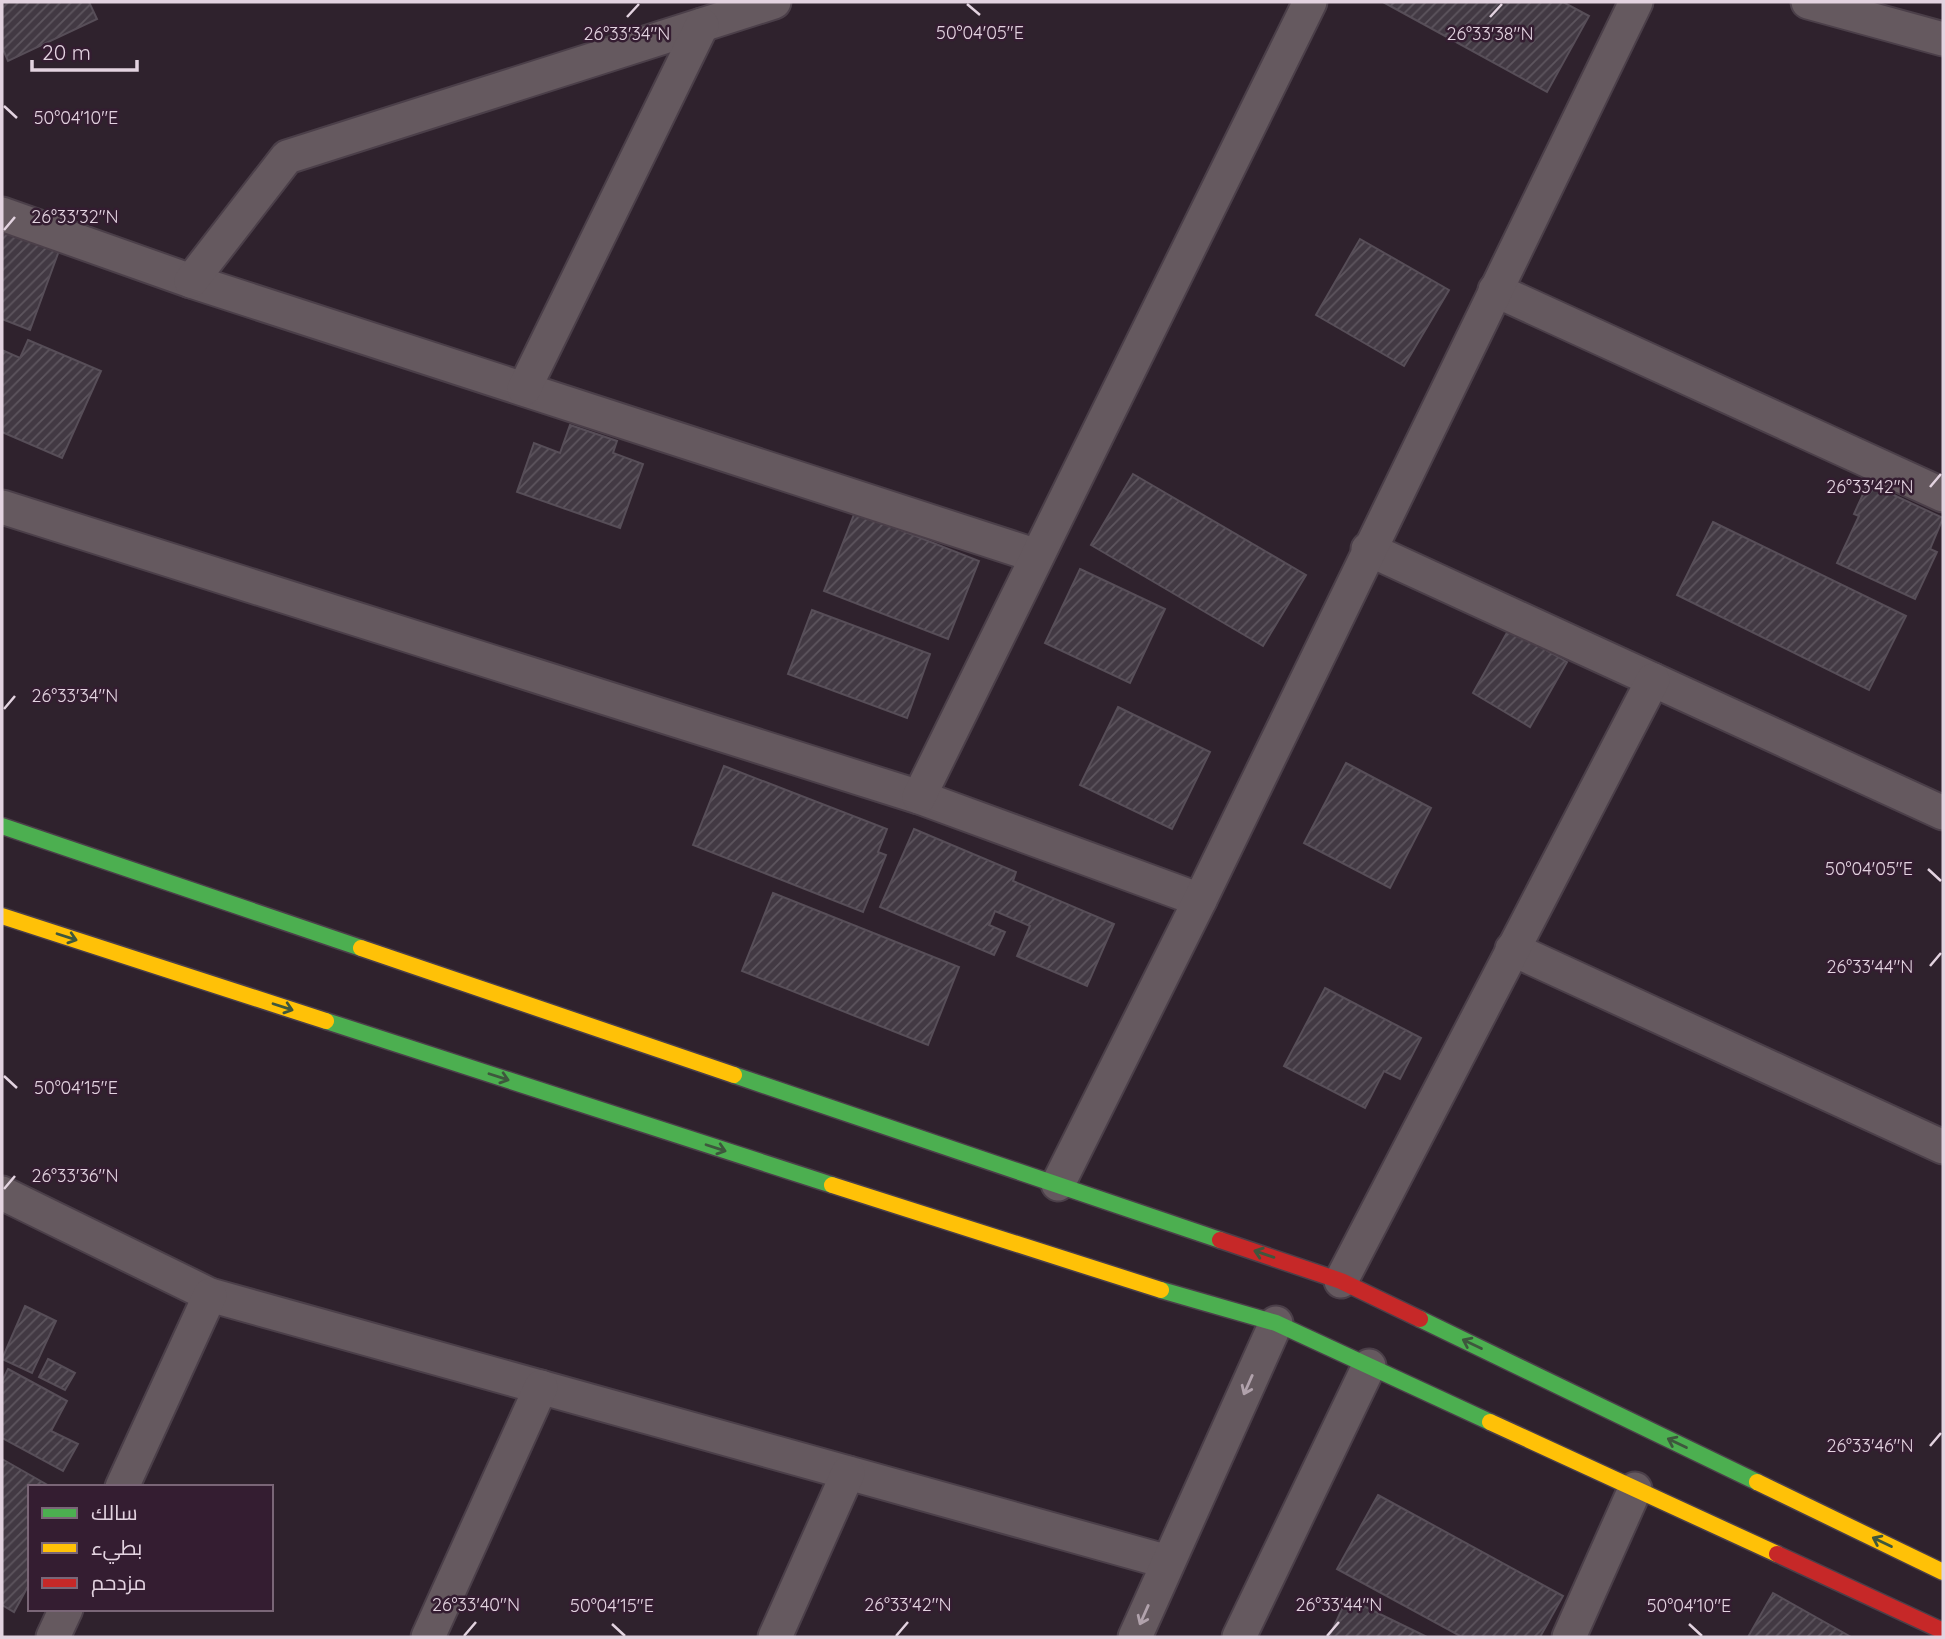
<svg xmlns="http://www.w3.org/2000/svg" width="1945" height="1639" font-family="Quicksand,Cairo,sans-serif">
<defs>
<pattern id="building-hatch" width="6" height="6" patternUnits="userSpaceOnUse" patternTransform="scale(1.75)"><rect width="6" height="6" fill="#423943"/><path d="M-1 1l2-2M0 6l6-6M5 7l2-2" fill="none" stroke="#5d555e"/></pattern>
</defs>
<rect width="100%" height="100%" fill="#2f222d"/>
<!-- building -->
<g fill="url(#building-hatch)" stroke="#574e58" stroke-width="2">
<path d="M2,2H89L97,19L8,61L2,47Z"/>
<path d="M1383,2H1563L1589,16L1547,92Z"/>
<path d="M2,227L60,248L30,330L2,319Z"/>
<path d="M1360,239L1449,290L1404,366L1316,315Z"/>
<path d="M28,340L101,371L62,458L2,432V350L20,358Z"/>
<path d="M570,425L617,441L613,453L643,464L620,528L517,492L534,443L560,453Z"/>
<path d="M1133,474L1306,575L1263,646L1091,545Z"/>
<path d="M1868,483L1943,518L1930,549L1937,552L1915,599L1837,563L1859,516L1854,514Z"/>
<path d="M855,512L979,561L948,639L824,591Z"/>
<path d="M1713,522L1906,616L1869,690L1677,595Z"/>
<path d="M1080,569L1165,609L1130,683L1045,643Z"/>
<path d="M812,610L930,654L907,718L788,674Z"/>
<path d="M1509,629L1567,662L1530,727L1473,693Z"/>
<path d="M1118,707L1210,752L1172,829L1080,785Z"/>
<path d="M1346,763L1431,808L1390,888L1304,843Z"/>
<path d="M724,766L887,829L878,852L886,855L863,912L693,845Z"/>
<path d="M914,829L1016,872L1013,881L1114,924L1087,986L1017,956L1030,926L995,911L989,925L1005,932L994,955L880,907Z"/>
<path d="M773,893L959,967L928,1045L742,971Z"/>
<path d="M1325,988L1421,1038L1400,1079L1384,1071L1365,1108L1284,1066Z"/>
<path d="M25,1306L56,1321L32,1373L2,1359Z"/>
<path d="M48,1359L75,1373L65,1390L39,1377Z"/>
<path d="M8,1369L67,1401L51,1431L78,1444L63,1471L2,1438V1381Z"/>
<path d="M2,1459L51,1487H30V1590L27,1588L14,1612L2,1605Z"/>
<path d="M1378,1495L1563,1596L1540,1637H1462L1337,1569Z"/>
<path d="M1773,1593L1851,1637H1748Z"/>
<path d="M1347,1598L1427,1637H1329Z"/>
</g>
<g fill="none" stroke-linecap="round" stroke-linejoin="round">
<defs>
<g id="street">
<path d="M1808,2L1943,39"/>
<path d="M2,214L191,281L1037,556"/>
<path d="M191,281L287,157L774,2"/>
<path d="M1495,290L1943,495"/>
<path d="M524,389L702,25"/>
<path d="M2,507L919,797L1200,900"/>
<path d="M1368,549L1943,813"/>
<path d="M919,797L1310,2"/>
<path d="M1512,949L1943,1147"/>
<path d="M1058,1184L1200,900L1636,2"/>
<path d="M2,1193L210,1295L1168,1562"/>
<path d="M1341,1281L1653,680"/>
<path d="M122,1487L210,1295"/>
<path d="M53,1637L66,1609"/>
<path d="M428,1637L541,1387"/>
<path d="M775,1637L848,1473"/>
<path d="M1135,1637L1276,1323"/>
<path d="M1239,1637L1369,1366"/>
<path d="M1569,1637L1635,1489"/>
</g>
<g id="fast">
<path d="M2,826L361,948"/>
<path d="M326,1021L832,1185"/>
<path d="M734,1075L1220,1240"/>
<path d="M1161,1290L1276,1323L1490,1422"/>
<path d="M1420,1319L1757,1482"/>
</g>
<g id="slow">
<path d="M2,916L326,1021"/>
<path d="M361,948L734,1075"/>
<path d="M832,1185L1161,1290"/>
<path d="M1490,1422L1777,1554"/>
<path d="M1757,1482L1943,1572"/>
</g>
<g id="jam">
<path d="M1220,1240L1341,1281L1420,1319"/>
<path d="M1777,1554L1943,1631"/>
</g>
</defs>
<!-- street casing -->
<use href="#street" stroke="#4b3f49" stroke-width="37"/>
<!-- fast casing -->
<use href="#fast" stroke="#4b3f49" stroke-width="19"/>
<!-- slow casing -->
<use href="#slow" stroke="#4b3f49" stroke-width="19"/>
<!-- jam casing -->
<use href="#jam" stroke="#4b3f49" stroke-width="19"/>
<!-- street -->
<use href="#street" stroke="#65595f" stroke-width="33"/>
<!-- fast -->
<use href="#fast" stroke="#4caf50" stroke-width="16"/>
<!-- slow -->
<use href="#slow" stroke="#ffc107" stroke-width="16"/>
<!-- jam -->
<use href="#jam" stroke="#c62828" stroke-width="16"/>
</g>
<!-- one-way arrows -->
<defs><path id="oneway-shaft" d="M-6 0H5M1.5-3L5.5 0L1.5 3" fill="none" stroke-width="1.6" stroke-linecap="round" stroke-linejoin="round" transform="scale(1.75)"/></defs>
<g stroke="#3e573d">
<use href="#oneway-shaft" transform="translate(67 937) rotate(18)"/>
<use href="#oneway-shaft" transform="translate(283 1007) rotate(18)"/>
<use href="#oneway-shaft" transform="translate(499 1077) rotate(18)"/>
<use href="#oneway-shaft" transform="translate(716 1148) rotate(18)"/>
<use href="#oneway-shaft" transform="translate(1264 1254) rotate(-161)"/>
<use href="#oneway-shaft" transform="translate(1472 1344) rotate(-154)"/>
<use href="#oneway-shaft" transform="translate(1677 1443) rotate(-154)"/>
<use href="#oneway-shaft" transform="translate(1882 1542) rotate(-154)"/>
</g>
<g stroke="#b1a2ac">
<use href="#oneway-shaft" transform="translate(1248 1385) rotate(114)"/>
<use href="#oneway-shaft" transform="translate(1144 1615) rotate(114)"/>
</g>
<!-- ticks -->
<path fill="none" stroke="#e3d3e0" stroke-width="2.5" d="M967,4L980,15M627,17L639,4M1490,17L1502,4M4,106L17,118M4,230L15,217M1930,487L1941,474M4,709L15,696M1928,869L1941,881M1930,966L1941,953M4,1076L17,1088M4,1189L15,1176M1930,1446L1941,1433M612,1624L625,1636M1689,1624L1702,1636M464,1636L476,1622M896,1636L908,1622M1327,1636L1339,1622"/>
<g font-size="18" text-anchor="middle" fill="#e3d3e0" stroke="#341d31" stroke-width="5" stroke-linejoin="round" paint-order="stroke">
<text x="980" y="39">50°04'05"E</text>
<text x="1490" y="40">26°33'38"N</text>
<text x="627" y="40">26°33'34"N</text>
<text x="76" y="124">50°04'10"E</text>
<text x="75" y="223">26°33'32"N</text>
<text x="1870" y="493">26°33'42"N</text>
<text x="75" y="702">26°33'34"N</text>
<text x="1869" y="875">50°04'05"E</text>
<text x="1870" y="973">26°33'44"N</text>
<text x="76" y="1094">50°04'15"E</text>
<text x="75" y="1182">26°33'36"N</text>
<text x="1870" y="1452">26°33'46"N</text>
<text x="476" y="1611">26°33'40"N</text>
<text x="908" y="1611">26°33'42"N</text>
<text x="1339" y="1611">26°33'44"N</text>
<text x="612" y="1612">50°04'15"E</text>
<text x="1689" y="1612">50°04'10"E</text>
</g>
<!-- border -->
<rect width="1945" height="1639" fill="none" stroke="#e3d3e0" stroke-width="7"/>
<!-- legend -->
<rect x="28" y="1485" width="245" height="126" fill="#341d31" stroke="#7a6677" stroke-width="2"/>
<rect x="42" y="1508" width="35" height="10" fill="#4caf50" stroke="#7a6677" stroke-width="2"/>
<text x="91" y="1520" font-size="21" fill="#e3d3e0">سالك</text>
<rect x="42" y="1543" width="35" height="10" fill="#ffc107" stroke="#7a6677" stroke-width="2"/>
<text x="91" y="1555" font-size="21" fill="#e3d3e0">بطيء</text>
<rect x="42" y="1578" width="35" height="10" fill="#c62828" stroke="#7a6677" stroke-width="2"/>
<text x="91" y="1590" font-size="21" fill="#e3d3e0">مزدحم</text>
<!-- scale -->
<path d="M32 60v10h105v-10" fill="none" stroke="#e3d3e0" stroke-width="3.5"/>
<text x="42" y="60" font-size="21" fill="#e3d3e0" stroke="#341d31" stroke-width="5" paint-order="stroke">20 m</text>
</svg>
